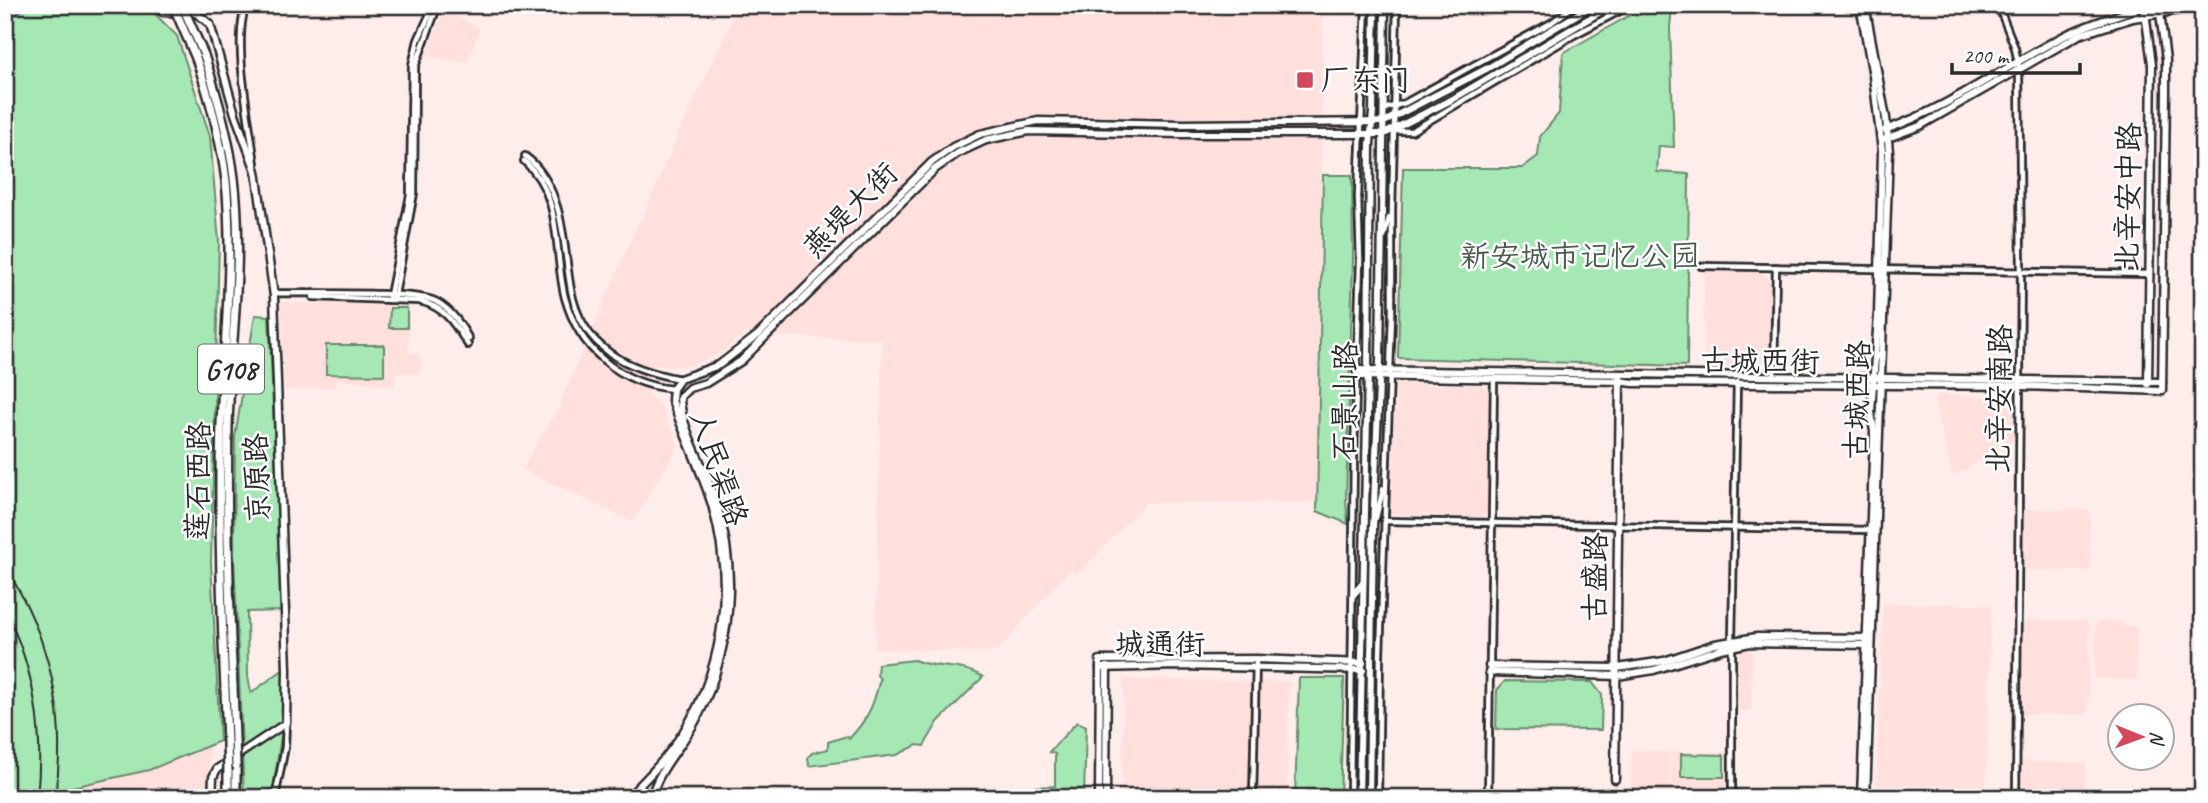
<svg xmlns="http://www.w3.org/2000/svg" width="2208" height="803" font-family="Caveat,'LXGW WenKai TC',sans-serif">
<rect width="100%" height="100%" fill="#ffedeb"/>
<filter id="ink" filterUnits="userSpaceOnUse"><feTurbulence type="fractalNoise" baseFrequency=".0143" numOctaves="2"/><feDisplacementMap in="SourceGraphic" scale="14" xChannelSelector="R" yChannelSelector="G"/><feConvolveMatrix kernelMatrix="1 2 1 2 8 2 1 2 1" color-interpolation-filters="sRGB"/></filter>
<g filter="url(#ink)">
<!-- built -->
<g fill="#ffe0dd">
<path d="M739,5H1352V13L1323,16L1317,502L1145,503L1077,575L1070,569L996,652L875,649L882,340L770,336L747,332L720,353L694,365L673,367L653,365L647,393L661,407L679,446L632,522L522,469L558,408L638,224L642,219L675,141Z"/>
<path d="M444,10L480,28L467,63L426,56Z"/>
<path d="M1704,272H1762L1770,282L1774,351L1762,369L1712,368L1704,356Z"/>
<path d="M282,302L321,304L322,302L410,307L408,353L420,354V374L395,373L394,386L337,379L336,387L285,390L280,305Z"/>
<path d="M1396,384L1483,385L1488,391L1487,514L1483,517L1390,514Z"/>
<path d="M1939,394L2003,398L2013,405L2014,440L1953,477L1934,403Z"/>
<path d="M2023,509L2090,510V571L2022,570Z"/>
<path d="M1883,603L1991,605L1986,786L1876,785Z"/>
<path d="M2026,620H2085L2090,625L2088,715L2021,714L2022,626Z"/>
<path d="M2099,621L2121,622L2122,626L2137,627L2136,680L2094,679L2095,625Z"/>
<path d="M1743,649H1752L1751,711L1736,709L1737,654Z"/>
<path d="M1124,679L1289,682L1287,798H1122Z"/>
<path d="M210,745L208,798H61L63,789L149,770Z"/>
<path d="M1632,750L1670,752L1669,798H1630Z"/>
<path d="M1671,752H1728L1729,798H1671Z"/>
<path d="M2019,761L2086,763L2084,798H2020Z"/>
</g>
<!-- green -->
<g fill="#a5e8b3" stroke="#688a6f" stroke-width="2">
<path d="M5,5H146L177,36L210,136L219,242L211,562L220,741L149,770L63,789L24,792L23,798H5Z"/>
<path d="M1648,5H1672L1670,28L1674,147L1659,146L1657,172L1689,174L1687,366L1398,358L1403,168H1522L1538,156L1540,137L1559,113L1563,53Z"/>
<path d="M1323,175H1352L1353,260L1346,501L1348,524L1317,511Z"/>
<path d="M390,308H407V328H389Z"/>
<path d="M255,315L269,316L282,611L247,612L248,676L251,693L284,669V715L272,798H244L234,556L235,437Z"/>
<path d="M326,345H384V375L326,374Z"/>
<path d="M914,660C937,670 961,663 983,677L938,722L924,746L917,745L897,755L809,766L808,757L812,753L828,749V742L847,736L849,739C869,717 873,707 880,679L877,675L878,664Z"/>
<path d="M1299,678H1344L1340,798H1295Z"/>
<path d="M1505,681L1592,682L1602,695L1601,730L1496,729L1497,690Z"/>
<path d="M1077,722L1086,726L1084,798H1012L1011,788L1055,786V754L1049,752Z"/>
<path d="M1681,754L1724,755V777H1681Z"/>
</g>
<!-- water -->
<path fill="#96c4f1" stroke="#6b87a2" stroke-width="2" d="M5,5H29L12,18H5Z"/>
<g fill="none" stroke-linecap="round" stroke-linejoin="round">
<defs>
<g id="minor">
<path d="M246,5C232,42 250,123 255,164"/>
<path d="M1998,5L2015,48L2019,68L2021,270L2016,798"/>
<path d="M1384,109L1405,103L1483,60L1551,23L1575,5"/>
<path d="M1394,131H1412L1574,35L1631,5"/>
<path d="M525,156C543,169 552,188 558,210C565,236 566,263 571,290C582,349 627,369 680,379"/>
<path d="M524,161C564,196 553,252 565,298C579,349 620,384 673,389"/>
<path d="M1384,237L1389,218"/>
<path d="M1701,266L2150,274"/>
<path d="M273,293C304,294 416,290 437,302C453,311 461,325 469,339"/>
<path d="M313,297L419,301C445,307 454,323 468,345"/>
<path d="M389,300L410,195L412,65L418,40L434,5"/>
<path d="M394,300L414,193L415,67L438,5"/>
<path d="M1774,377L1776,267"/>
<path d="M1376,518L1383,489"/>
<path d="M1384,521L1871,530"/>
<path d="M275,798L285,747L286,723"/>
<path d="M1253,798L1256,659"/>
<path d="M1350,798L1354,455L1360,261L1358,196L1366,5"/>
<path d="M1378,798L1380,655L1392,315V211L1397,5"/>
<path d="M1488,798L1494,378"/>
<path d="M1732,798V640L1737,382"/>
</g>
<g id="major">
<path d="M152,5L163,12L196,13L210,24L235,114L256,171L274,296L287,670L286,723L217,769L213,777L212,798"/>
<path d="M1860,5L1873,76L1882,151L1878,316L1871,412L1874,432L1861,798"/>
<path d="M1865,5L1886,118L1889,152L1866,798"/>
<path d="M2144,5L2152,64L2148,384"/>
<path d="M1885,130C1951,107 2008,64 2070,33C2095,22 2120,14 2146,6"/>
<path d="M1885,139L1920,126L2079,35L2133,18L2203,6"/>
<path d="M1358,370L2162,382"/>
<path d="M1358,376L1620,381L1633,383L2021,386L2162,391L2166,92V60L2159,5"/>
<path d="M1353,595L1363,583"/>
<path d="M1489,666L1617,668L1664,661L1715,644L1757,637L1870,638"/>
<path d="M1100,668L1178,666L1363,670"/>
<path d="M1489,672L1617,676L1654,670L1721,649L1750,643L1868,645"/>
<path d="M1615,779L1620,377"/>
<path d="M627,798C644,781 661,765 674,746C724,676 736,587 712,505C701,469 684,435 672,400L673,389L680,379L719,365L758,335L932,162L953,147L980,134L1038,121L1182,124L1384,122L1488,68L1593,5"/>
<path d="M651,798C658,769 683,745 696,720C717,681 728,635 729,592C730,556 723,520 711,487C701,462 680,424 680,397L689,388L706,383L741,361L935,169L958,153L986,140L1029,131L1181,134H1384L1451,100L1612,5"/>
<path d="M1099,798L1100,660L1256,659L1363,663"/>
<path d="M1106,798L1107,667"/>
<path d="M1359,798L1368,370L1370,144L1373,112L1375,5"/>
<path d="M1369,798L1373,529L1380,359L1385,5"/>
</g>
<g id="highway">
<path d="M204,55C217,95 229,136 234,178C244,261 230,345 228,427C226,514 229,601 233,687"/>
<path d="M196,58C210,98 221,139 226,181C234,262 224,344 221,425C218,513 221,601 225,689"/>
<path d="M228,798V771"/>
<path d="M236,798V765"/>
</g>
</defs>
<!-- minor casing -->
<use href="#minor" stroke="#2b2b2b" stroke-width="10"/>
<!-- major casing -->
<use href="#major" stroke="#2b2b2b" stroke-width="11"/>
<!-- highway casing -->
<use href="#highway" stroke="#2b2b2b" stroke-width="12"/>
<!-- minor -->
<use href="#minor" stroke="#fff" stroke-width="4.5"/>
<!-- major -->
<use href="#major" stroke="#fff" stroke-width="6"/>
<!-- highway -->
<use href="#highway" stroke="#fff" stroke-width="7"/>
<!-- rail -->
<g stroke="#2b2b2b" stroke-width="2">
<path d="M5,567C50,636 68,717 55,798"/>
<path d="M5,611C35,668 44,734 37,798"/>
</g>
<defs>
<g id="highway-bridge">
<path d="M173,5L196,58"/>
<path d="M182,5L204,55"/>
<path d="M233,687L236,765"/>
<path d="M225,689L228,771"/>
</g>
</defs>
<!-- highway-bridge casing -->
<use href="#highway-bridge" stroke="#2b2b2b" stroke-width="12" stroke-linecap="butt"/>
<!-- highway-bridge -->
<use href="#highway-bridge" stroke="#fff" stroke-width="7"/>
</g>
</g>
<!-- markers -->
<rect fill="#d1495b" stroke="#fff" stroke-width="2.5" x="1296" y="71" width="18" height="18" rx="3.5"/>
<g text-anchor="middle" stroke-width="5" stroke-linejoin="round" paint-order="stroke">
<!-- shield labels -->
<rect fill="#fff" stroke="#6b6b6b" stroke-width="2" x="198" y="344.5" width="66" height="49" rx="5"/>
<g font-size="28" font-weight="bold" fill="#2b2b2b">
<text x="231" y="379">G108</text>
</g>
<!-- poi labels -->
<g font-size="30" fill="#2b2b2b" stroke="#fff" text-anchor="start">
<text x="1321" y="90">厂东门</text>
</g>
<!-- street labels -->
<g font-size="30" fill="#2b2b2b" stroke="#fff">
<text transform="translate(2128 197) rotate(-89)" y="10">北辛安中路</text>
<text transform="translate(850 210) rotate(-45)" y="10">燕堤大街</text>
<text transform="translate(1760 361) rotate(1)" y="10">古城西街</text>
<text transform="translate(1999 399) rotate(-89)" y="10">北辛安南路</text>
<text transform="translate(1857 400) rotate(-88)" y="10">古城西路</text>
<text transform="translate(1345 401) rotate(-89)" y="10">石景山路</text>
<text transform="translate(719 468) rotate(71)" y="10">人民渠路</text>
<text transform="translate(257 478) rotate(-92)" y="10">京原路</text>
<text transform="translate(198 481) rotate(-89)" y="10">莲石西路</text>
<text transform="translate(1595 577) rotate(-89)" y="10">古盛路</text>
<text x="1160" y="654">城通街</text>
</g>
<!-- park labels -->
<g font-size="30" fill="#4a5a4d" stroke="#fff">
<text x="1580" y="266">新安城市记忆公园</text>
</g>
</g>
<!-- margin -->
<rect width="2208" height="803" fill="none" stroke="#fff" stroke-width="28"/>
<rect x="14" y="14" width="2180" height="775" fill="none" stroke="#2b2b2b" stroke-width="2.5" filter="url(#ink)"/>
<!-- north arrow -->
<g transform="translate(2141 737) rotate(91)"><circle r="33" fill="#ffffff" stroke="#aaaaaa" stroke-width="2"/>
<path d="M0-5L12 26L0 18L-12 26Z" fill="#d1495b"/>
<text y="-10" font-size="19" font-weight="bold" text-anchor="middle" fill="#2b2b2b">N</text>
</g>
<!-- scale -->
<path d="M1952 63v10h128v-10" fill="none" stroke="#2b2b2b" stroke-width="3.5"/>
<text x="1963" y="63" font-size="21" fill="#2b2b2b" stroke="#ffffff" stroke-width="5" paint-order="stroke">200 m</text>
</svg>
